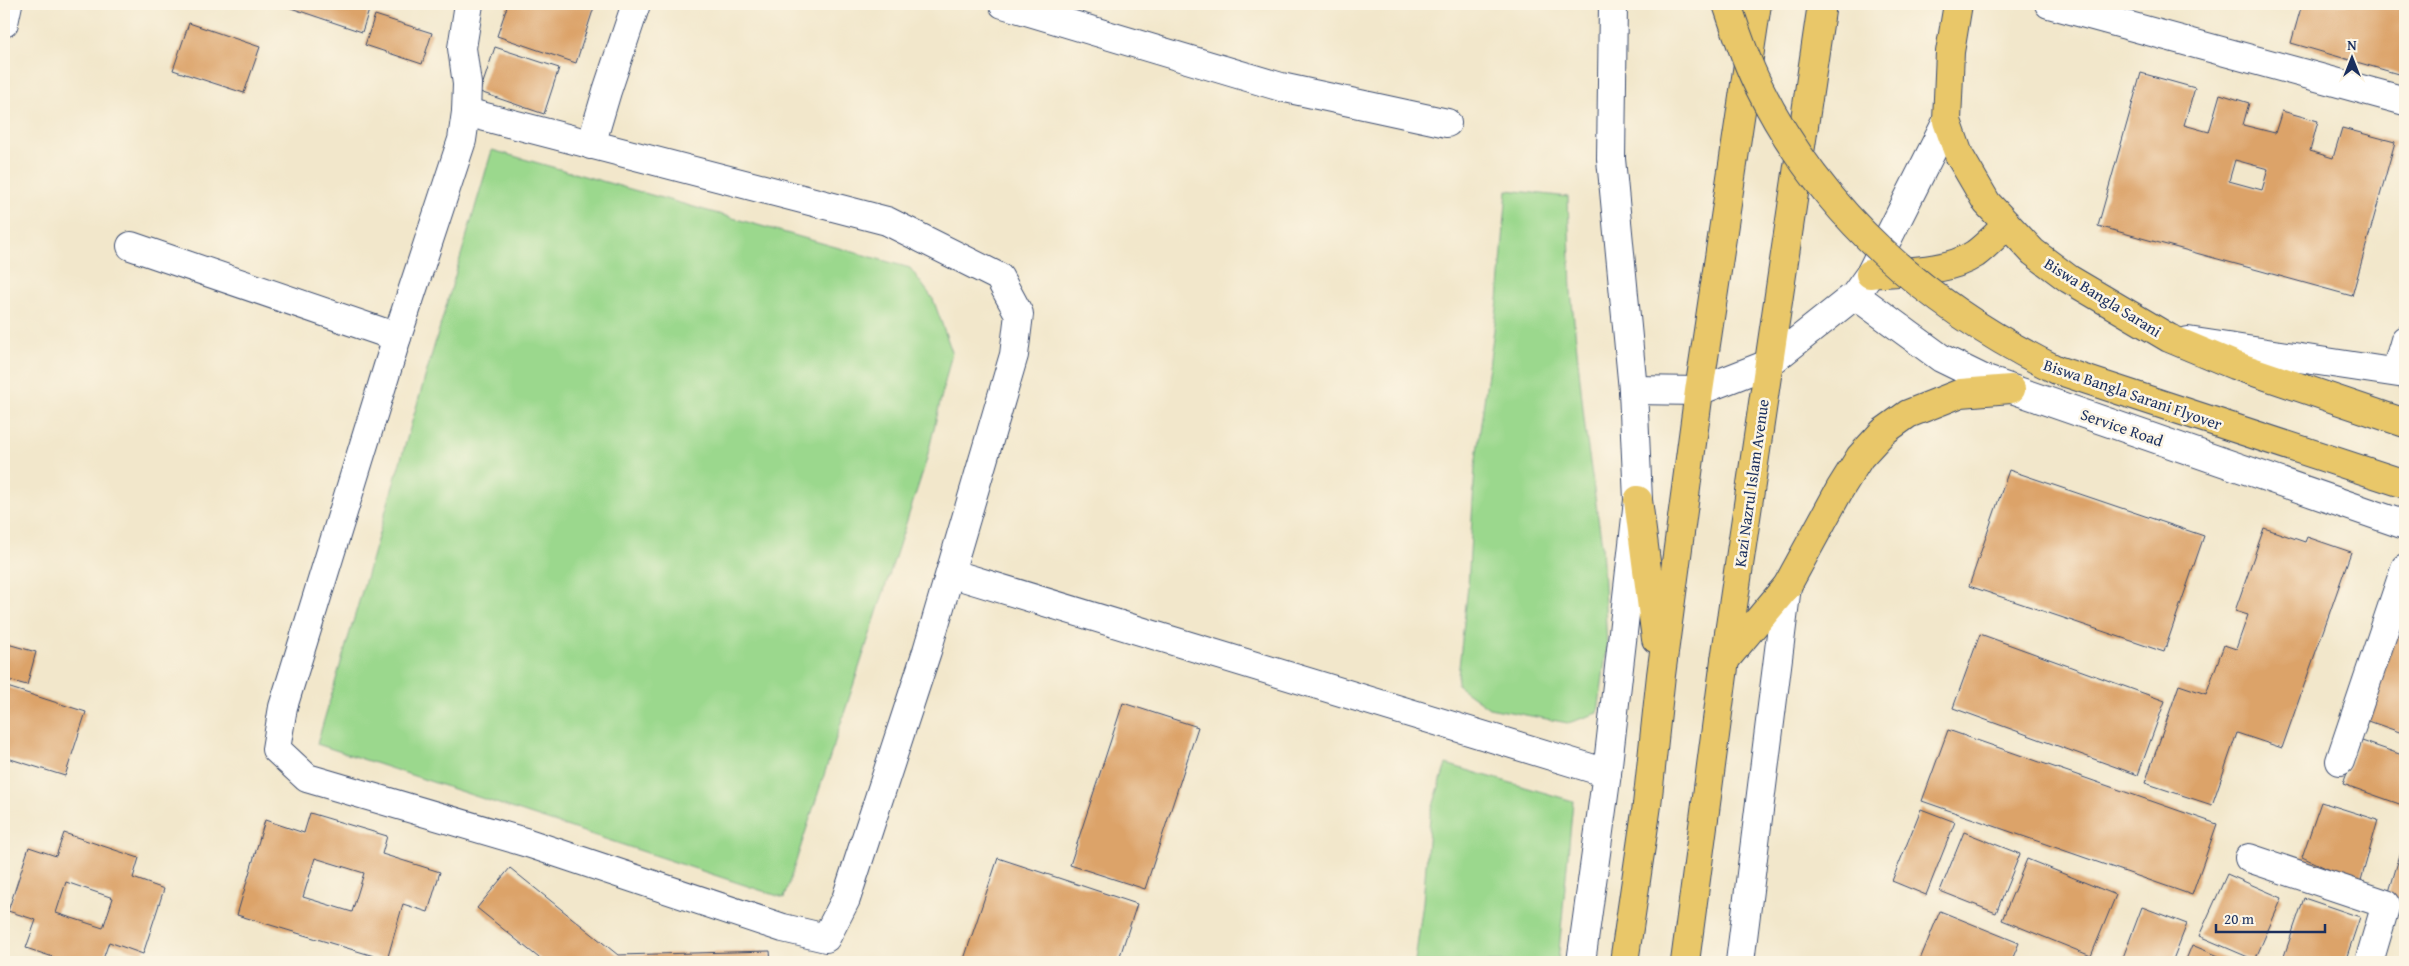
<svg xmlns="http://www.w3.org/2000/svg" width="2409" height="966" font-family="'Gentium Book Plus',serif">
<rect width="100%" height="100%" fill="#fcf5e5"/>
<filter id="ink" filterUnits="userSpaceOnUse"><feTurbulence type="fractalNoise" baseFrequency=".02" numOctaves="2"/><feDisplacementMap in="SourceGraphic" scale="10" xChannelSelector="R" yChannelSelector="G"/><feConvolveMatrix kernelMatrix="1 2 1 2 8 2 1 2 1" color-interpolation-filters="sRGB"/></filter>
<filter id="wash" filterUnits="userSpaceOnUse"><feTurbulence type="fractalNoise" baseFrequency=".0096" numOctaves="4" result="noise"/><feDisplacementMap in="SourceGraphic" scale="20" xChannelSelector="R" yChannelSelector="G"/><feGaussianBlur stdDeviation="1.12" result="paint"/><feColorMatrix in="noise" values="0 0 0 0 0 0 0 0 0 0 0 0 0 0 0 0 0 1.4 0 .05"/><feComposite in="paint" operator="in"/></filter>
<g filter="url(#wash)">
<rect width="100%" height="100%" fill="#f2e7cb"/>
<!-- green -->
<g fill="#9bd88d" stroke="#5b8476">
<path d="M492,150L910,268L933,299L952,352L926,462L784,898L317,744Z"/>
<path d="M1507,190L1568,197L1571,292L1585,428L1602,545L1607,647L1598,713L1568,723L1489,708L1457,685L1468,586L1475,466L1498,301Z"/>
<path d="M1446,764L1573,801L1558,962H1415L1423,902L1430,816Z"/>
</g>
<g id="blocks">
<!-- building -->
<g fill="#dca369" fill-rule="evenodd">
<path d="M279,4H371L362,32Z"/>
<path d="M508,4H595L576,63L497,36Z"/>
<path d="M2193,4H2207L2206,8Z"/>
<path d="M2302,4H2405V76L2291,43Z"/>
<path d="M375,15L432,33L422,64L365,45Z"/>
<path d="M189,23L260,47L244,93L173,70Z"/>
<path d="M495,47L559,68L544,114L480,92Z"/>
<path d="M2141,73L2195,88L2184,125L2209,132L2220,94L2249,103L2243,125L2275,133L2282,111L2318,121L2310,151L2333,158L2342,128L2395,142L2352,296L2098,226ZM2235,160L2268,169L2262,190L2229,181Z"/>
<path d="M2009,470L2204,536L2164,652L1969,586Z"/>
<path d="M2264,528L2305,542L2307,537L2351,552L2282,748L2237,733L2212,805L2145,783L2179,685L2206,694L2224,645L2236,649L2248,615L2235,611Z"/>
<path d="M2405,607V734L2366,720Z"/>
<path d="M1980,634L2165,701L2138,775L1953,708Z"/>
<path d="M4,643L36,652L27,685L4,679Z"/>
<path d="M4,686L86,712L65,776L4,757Z"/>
<path d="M1123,703L1198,727L1145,889L1070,865Z"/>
<path d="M1948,730L2217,824L2192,895L1922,801Z"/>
<path d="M2359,740L2405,756V806L2343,784Z"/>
<path d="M2321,802L2378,820L2360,884L2302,857Z"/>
<path d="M1921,809L1955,822L1926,895L1892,881Z"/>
<path d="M310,813L387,836L382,854L440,872L428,912L403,904L387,960L237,915L265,820L304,833ZM315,858L364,873L352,912L303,897Z"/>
<path d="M1964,832L2020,854L1996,913L1940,891Z"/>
<path d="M64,833L139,858L133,878L164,889L143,954L109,942L102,962H68L26,948L36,920L8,911L29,847L56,856ZM66,882L113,898L103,928L56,913Z"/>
<path d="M2405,838V907L2386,902Z"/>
<path d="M998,858L1137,904L1118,962H963Z"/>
<path d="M2027,859L2116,895L2091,956L2002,920Z"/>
<path d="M510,868L618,955L770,951L771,962H544L477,908Z"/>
<path d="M2227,874L2282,898L2255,960L2199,936Z"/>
<path d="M2304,898L2360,917L2345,962H2282Z"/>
<path d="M2142,907L2187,924L2172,962H2127L2122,960Z"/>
<path d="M1940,911L2019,943L2011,962H1919Z"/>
<path d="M2192,945L2233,962H2185Z"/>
</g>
</g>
</g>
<g filter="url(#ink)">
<use href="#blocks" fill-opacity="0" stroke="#3b4b6e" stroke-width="1"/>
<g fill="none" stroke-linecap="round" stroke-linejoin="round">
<defs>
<g id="minor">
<path d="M1003,4L1281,87L1447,123"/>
<path d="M2049,4L2405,101"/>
<path d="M4,23L8,4"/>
<path d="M466,112L887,221L999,277L1019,314L1014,355L927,651L846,899L826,938L783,928L528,843L307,778L276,749L283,707L397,337L462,140Z"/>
<path d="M466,112L467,84L462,48L469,4"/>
<path d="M591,145L607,91L636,4"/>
<path d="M131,246L397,337"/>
<path d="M1855,295L1941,358L1986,380L2405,525"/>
<path d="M2188,341L2405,374"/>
<path d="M2396,371L2405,340"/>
<path d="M1633,390L1699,391L1768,364L1855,295L1870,274L1947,121"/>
<path d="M950,573L1607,773"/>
<path d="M2340,761L2405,568"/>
<path d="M2249,858L2386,904L2369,962"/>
<path d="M1581,962L1607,773L1638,500L1633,390L1611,159L1613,4"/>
<path d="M1740,962L1787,586"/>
</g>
<g id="major">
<path d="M1958,4L1950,52L1947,121L1959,155L1987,203L2033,252L2069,279L2169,338L2234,365L2405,423"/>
<path d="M1870,274C1903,271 1946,273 1975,254C1986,246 1996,235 2006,226"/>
<path d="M1638,500L1656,639"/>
<path d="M1725,660L1787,586L1840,489L1860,457L1883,432L1908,414L1961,393L2011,389"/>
<path d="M1624,962L1647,805L1661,675L1699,391L1757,4"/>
<path d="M1685,962L1725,660L1822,4"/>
</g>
</defs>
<!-- minor casing -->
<use href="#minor" stroke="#3b4b6e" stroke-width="30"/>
<!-- major casing -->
<use href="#major" stroke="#3b4b6e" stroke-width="30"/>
<!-- minor -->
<use href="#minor" stroke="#fff" stroke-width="28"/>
<!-- major -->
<use href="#major" stroke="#e9c769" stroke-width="28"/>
<defs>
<path id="major-bridge" d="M1727,4C1736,31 1745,59 1758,85C1821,214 1930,308 2057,370L2405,484"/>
</defs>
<!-- major-bridge casing -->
<use href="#major-bridge" stroke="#3b4b6e" stroke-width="30" stroke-linecap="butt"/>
<!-- major-bridge -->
<use href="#major-bridge" stroke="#e9c769" stroke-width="28"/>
</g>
</g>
<g text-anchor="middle" stroke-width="5" stroke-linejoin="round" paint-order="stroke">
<!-- street labels -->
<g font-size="16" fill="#1b2f5e" stroke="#fcf5e5">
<text transform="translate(2103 297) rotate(32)" y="6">Biswa Bangla Sarani</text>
<text transform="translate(2133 394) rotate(19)" y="6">Biswa Bangla Sarani Flyover</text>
<text transform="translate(2122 427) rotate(19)" y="6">Service Road</text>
<text transform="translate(1751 483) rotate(-82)" y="6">Kazi Nazrul Islam Avenue</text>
</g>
</g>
<!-- margin -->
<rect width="2409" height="966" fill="none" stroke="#fcf5e5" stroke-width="20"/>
<!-- north arrow -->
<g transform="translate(2352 58)" stroke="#fcf5e5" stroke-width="4" paint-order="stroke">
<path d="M0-4L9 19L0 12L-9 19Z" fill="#1b2f5e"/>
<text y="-8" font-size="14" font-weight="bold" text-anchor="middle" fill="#1b2f5e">N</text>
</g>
<!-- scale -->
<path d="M2216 924v8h109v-8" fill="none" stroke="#1b2f5e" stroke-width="2.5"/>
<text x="2224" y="924" font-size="15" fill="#1b2f5e" stroke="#fcf5e5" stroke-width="4" paint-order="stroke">20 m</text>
</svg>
